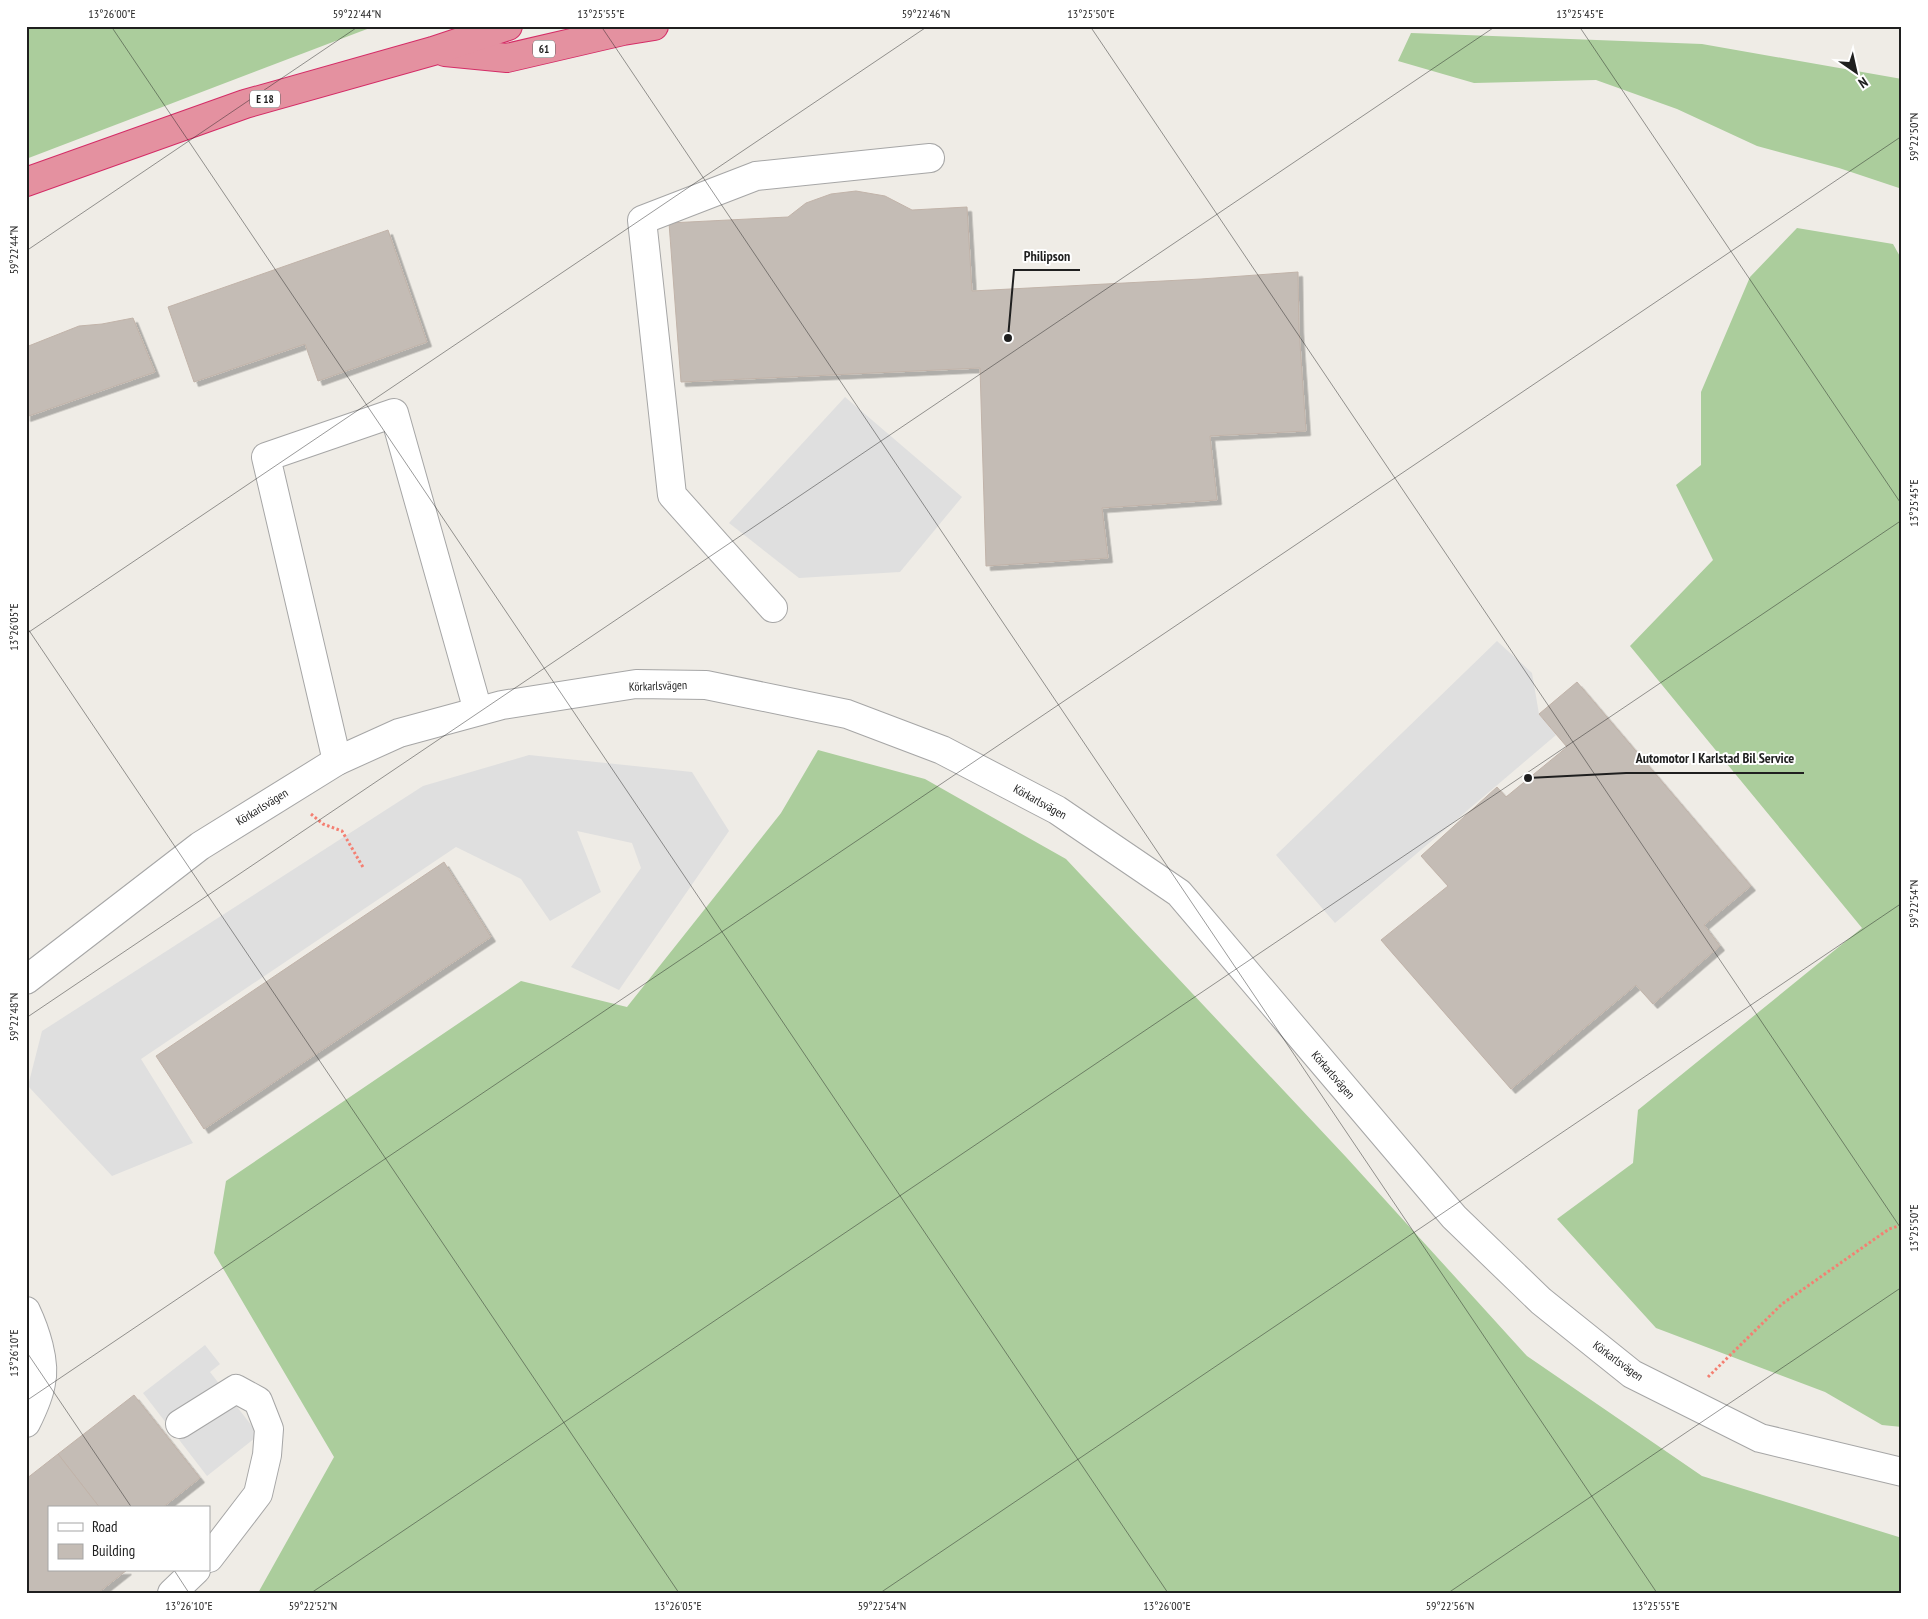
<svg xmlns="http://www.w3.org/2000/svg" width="1928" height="1619" font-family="'PT Sans Narrow',sans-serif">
<defs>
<filter id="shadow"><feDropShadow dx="4.5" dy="4.5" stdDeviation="0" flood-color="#0004"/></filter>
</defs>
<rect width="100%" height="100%" fill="#efece6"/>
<!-- forest -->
<g fill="#abcd9c">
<path d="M26,26H375L26,159Z"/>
<path d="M1411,33L1702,44L1902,79V189L1839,168L1757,146L1677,109L1596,80L1474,83L1398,61Z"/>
<path d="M1797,228L1893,244L1902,260V1427L1882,1425L1825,1392L1656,1328L1557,1219L1633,1163L1638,1110L1862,928L1630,646L1713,560L1676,485L1701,465V392L1750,277Z"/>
<path d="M818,750L925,779L1066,859L1346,1157L1527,1356L1702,1476L1902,1538V1593H258L334,1457L214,1253L226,1181L521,981L627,1007L781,813Z"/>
</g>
<!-- parking -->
<g fill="#dfdfdf">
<path d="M845,397L962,497L900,572L799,578L729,523Z"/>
<path d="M1497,641L1532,673L1539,714L1556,735L1335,923L1276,855Z"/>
<path d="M529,755L692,772L729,831L619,990L571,967L641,868L632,843L577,831L601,892L550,921L521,879L456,847L141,1059L193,1143L112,1176L28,1086L42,1031L53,1024L423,786Z"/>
<path d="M205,1345L220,1364L210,1372L259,1435L207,1476L143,1393Z"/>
</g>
<!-- building -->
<g fill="#c4bcb5" stroke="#c1b3a9" filter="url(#shadow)">
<path d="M856,191L885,196L912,210L967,207L972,291L1201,279L1298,272L1299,329L1306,431L1210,436L1217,500L1102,508L1108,558L986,566L980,368L681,382L669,223L788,217L806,203L831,194Z"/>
<path d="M388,230L427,342L318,381L305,344L194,382L168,307Z"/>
<path d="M133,318L155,372L26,417V347L79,326L102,324Z"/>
<path d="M1577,682L1751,886L1704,925L1720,946L1653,1004L1636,985L1511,1089L1381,940L1448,886L1421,856L1497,787L1506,797L1567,747L1539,714Z"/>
<path d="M444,862L491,937L204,1129L156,1056Z"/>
<path d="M134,1395L200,1478L162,1508H100L58,1454Z"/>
<path d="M58,1454L100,1508H49V1570H127L98,1593H26V1479Z"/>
</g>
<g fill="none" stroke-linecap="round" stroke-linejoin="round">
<defs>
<g id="minor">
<path d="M773,608L672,495L642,220L756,176L930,158"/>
<path d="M337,761L266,457L394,413L478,711"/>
<path d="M26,980L200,846L337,761L399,733L502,705L636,684L706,685L847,714L942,750L1057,810L1179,893L1454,1217L1541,1301L1632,1374L1760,1438L1902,1472"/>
<path d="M26,1311C35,1330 46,1362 41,1383C39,1396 32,1411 26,1423"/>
<path d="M180,1424L236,1389L258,1401L269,1429L267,1455L258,1494L209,1558"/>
<path d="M172,1593L196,1570"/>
</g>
<g id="highway">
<path d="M445,52L507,58L623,31L654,26"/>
<path d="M26,182L245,104L433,51L508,26"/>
</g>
</defs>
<!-- minor casing -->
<use href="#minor" stroke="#a6a6a6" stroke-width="30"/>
<!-- highway casing -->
<use href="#highway" stroke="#d42c66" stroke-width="30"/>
<!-- path -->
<g stroke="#f47f72" stroke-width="3" stroke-dasharray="2.5 2.5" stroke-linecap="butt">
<path d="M311,814L323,824L342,831L364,869"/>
<path d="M1708,1377L1782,1304L1889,1229L1902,1225"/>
</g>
<!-- minor -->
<use href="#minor" stroke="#fff" stroke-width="28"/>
<!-- highway -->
<use href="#highway" stroke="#e491a0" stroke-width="28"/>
</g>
<!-- ticks -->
<path fill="none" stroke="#1f1f1f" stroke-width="1" stroke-opacity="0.45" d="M111,26L1168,1593M601,26L1657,1593M1090,26L1902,1230M1579,26L1902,505M26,251L359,26M26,626L679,1593M26,634L928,26M26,1018L1496,26M26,1351L132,1508M26,1401L1902,136M174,1570L189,1593M311,1593L1902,520M880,1593L1902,903M1448,1593L1902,1287"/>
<g text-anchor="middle" stroke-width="4" stroke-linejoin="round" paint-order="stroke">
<!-- shield labels -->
<g fill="#fff" stroke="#626262" stroke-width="1">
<rect x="533" y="40.5" width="22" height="17" rx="4"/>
<rect x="250" y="90.5" width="30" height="17" rx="4"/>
</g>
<g font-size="11" font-weight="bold" fill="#1f1f1f">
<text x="544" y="53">61</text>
<text x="265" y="103">E 18</text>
</g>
<!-- street labels -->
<g font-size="12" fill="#1f1f1f" stroke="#fff">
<text transform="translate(658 686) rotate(-2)" y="4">Körkarlsvägen</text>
<text transform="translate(1040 802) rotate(29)" y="4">Körkarlsvägen</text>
<text transform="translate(262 807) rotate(-32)" y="4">Körkarlsvägen</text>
<text transform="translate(1333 1075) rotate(49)" y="4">Körkarlsvägen</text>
<text transform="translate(1618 1361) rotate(36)" y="4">Körkarlsvägen</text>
</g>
</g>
<!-- callouts -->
<path fill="none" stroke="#1f1f1f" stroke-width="2" d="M1008 338L1014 270H1080M1528 778L1626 773H1804"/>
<g fill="#1f1f1f" stroke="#fff" stroke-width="2">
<circle cx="1008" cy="338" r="5"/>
<circle cx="1528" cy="778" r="5"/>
</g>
<g font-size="14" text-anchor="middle" font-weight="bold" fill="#1f1f1f" stroke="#fff" stroke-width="4" stroke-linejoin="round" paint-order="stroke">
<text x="1047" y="261">Philipson</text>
<text x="1715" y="763">Automotor I Karlstad Bil Service</text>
</g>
<!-- border -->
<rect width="1928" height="1619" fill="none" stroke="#ffffff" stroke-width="55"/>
<!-- legend -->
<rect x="48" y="1506" width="162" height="65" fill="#ffffff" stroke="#a5a5a5"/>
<rect x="58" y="1523" width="25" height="8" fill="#ffffff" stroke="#a5a5a5"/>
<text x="92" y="1532" font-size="15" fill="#1f1f1f">Road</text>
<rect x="58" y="1544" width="25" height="15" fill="#c4bcb5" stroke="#a5a5a5"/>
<text x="92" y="1556" font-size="15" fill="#1f1f1f">Building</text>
<!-- north arrow -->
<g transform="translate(1856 72) rotate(146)" stroke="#ffffff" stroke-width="4" paint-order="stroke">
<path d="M0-4L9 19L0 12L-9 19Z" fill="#1f1f1f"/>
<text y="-8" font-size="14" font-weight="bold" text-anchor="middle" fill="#1f1f1f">N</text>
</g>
<rect x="28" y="28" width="1872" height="1564" fill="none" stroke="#1f1f1f" stroke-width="2"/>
<g font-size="12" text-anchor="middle" fill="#1f1f1f">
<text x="112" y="18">13°26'00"E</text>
<text x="357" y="18">59°22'44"N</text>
<text x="601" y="18">13°25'55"E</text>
<text x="926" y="18">59°22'46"N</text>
<text x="1091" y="18">13°25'50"E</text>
<text x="1580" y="18">13°25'45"E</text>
<text transform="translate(1914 137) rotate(-90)" y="4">59°22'50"N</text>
<text transform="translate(14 250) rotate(-90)" y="4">59°22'44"N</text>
<text transform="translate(1914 503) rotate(-90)" y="4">13°25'45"E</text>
<text transform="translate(14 627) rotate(-90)" y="4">13°26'05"E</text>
<text transform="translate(1914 904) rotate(-90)" y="4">59°22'54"N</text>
<text transform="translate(14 1017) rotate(-90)" y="4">59°22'48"N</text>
<text transform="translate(1914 1228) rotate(-90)" y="4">13°25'50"E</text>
<text transform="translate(14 1353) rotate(-90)" y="4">13°26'10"E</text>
<text x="189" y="1610">13°26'10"E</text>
<text x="313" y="1610">59°22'52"N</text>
<text x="678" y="1610">13°26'05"E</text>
<text x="882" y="1610">59°22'54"N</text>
<text x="1167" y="1610">13°26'00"E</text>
<text x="1450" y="1610">59°22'56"N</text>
<text x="1656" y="1610">13°25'55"E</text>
</g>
</svg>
